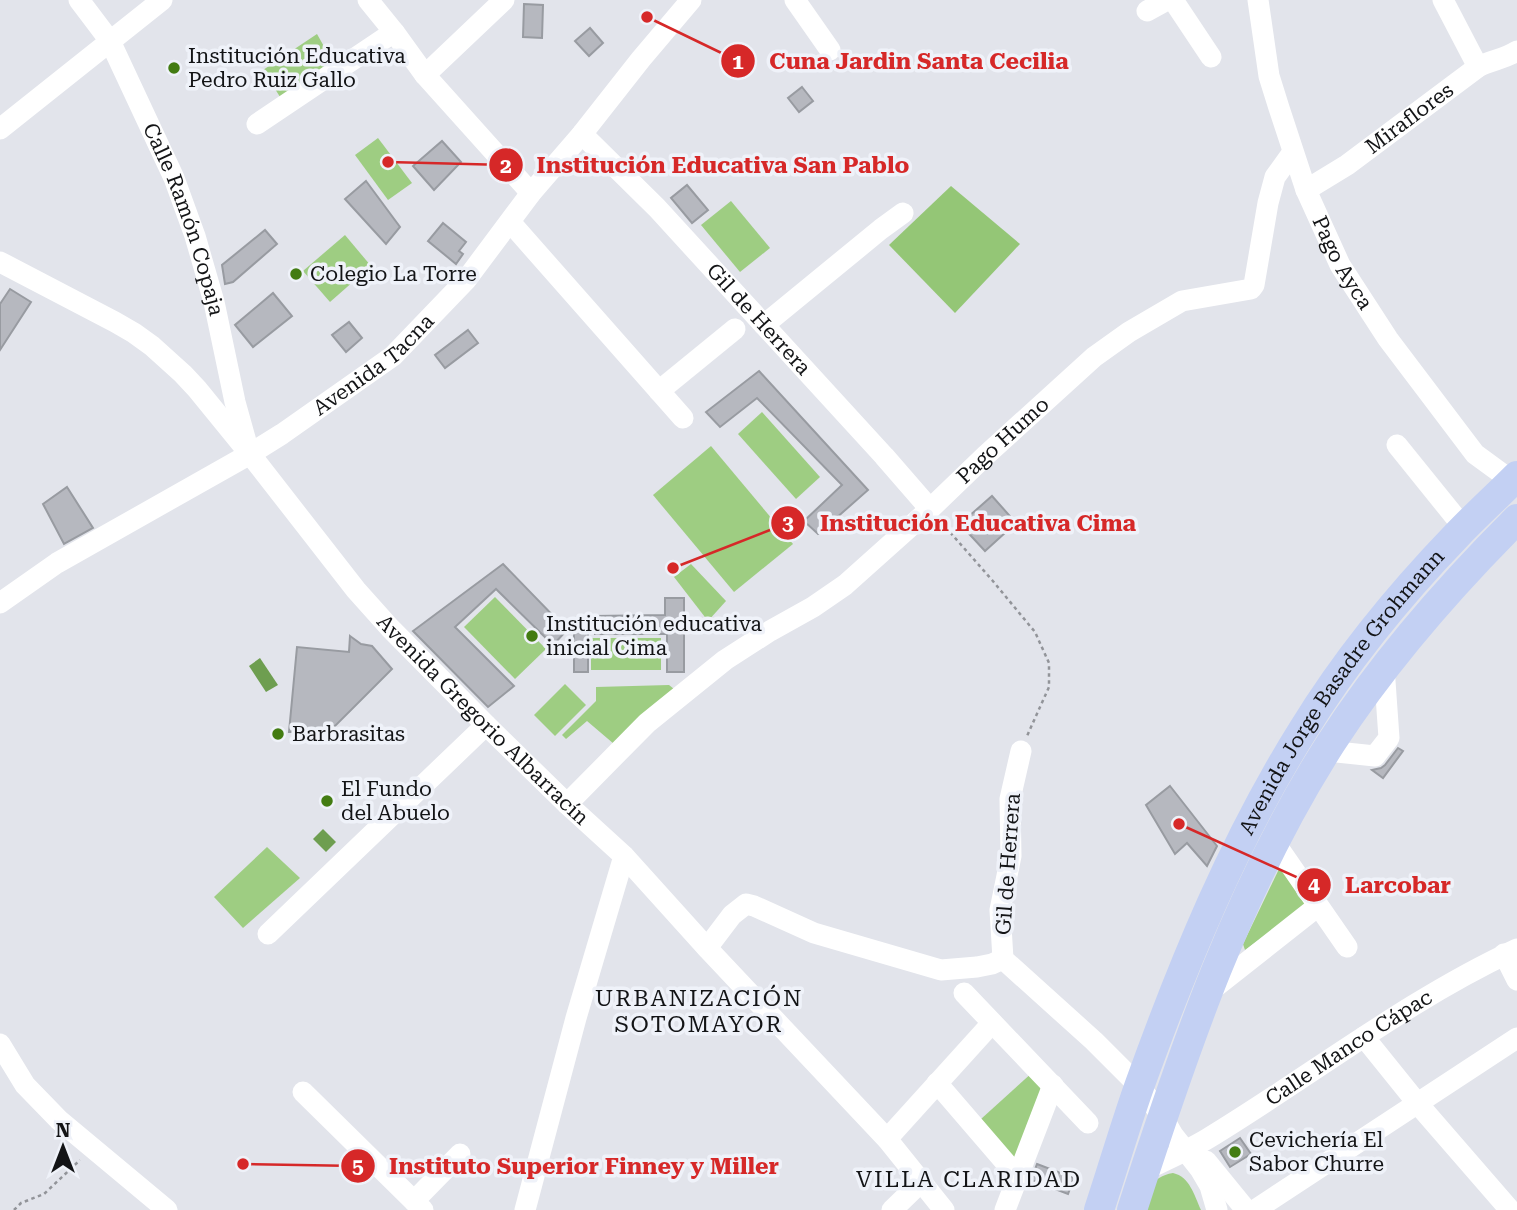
<svg xmlns="http://www.w3.org/2000/svg" width="1517" height="1210" font-family="'Roboto Serif',serif">
<rect width="100%" height="100%" fill="#e2e4eb"/>
<!-- green -->
<g fill="#9ecd82">
<path d="M317,34L335,66L282,100L263,70Z"/>
<path d="M378,138L412,183L388,200L355,155Z"/>
<path d="M731,201L770,248L740,272L701,225Z"/>
<path d="M345,235L371,266L330,302L303,271Z"/>
<path d="M762,412L820,477L796,499L738,434Z"/>
<path d="M711,446L793,544L734,592L653,495Z"/>
<path d="M691,564L726,601L708,621L674,577Z"/>
<path d="M495,597L546,649L515,679L464,627Z"/>
<rect x="591" y="638" width="70" height="32"/>
<path d="M565,684L586,705L555,736L534,715Z"/>
<path d="M669,685L674,689L614,744L587,721L566,739L562,735L596,701V687Z"/>
<path d="M267,847L300,878L243,928L214,897Z"/>
<path d="M1279,869H1284L1309,903L1245,950L1243,944Z"/>
<path d="M1034,1071L1048,1086L1019,1164L981,1119Z"/>
<path d="M1173,1173C1190,1177 1194,1195 1201,1210H1143C1150,1190 1150,1177 1173,1173Z"/>
</g>
<!-- forest -->
<path fill="#94c676" d="M951,186L1020,244L955,313L889,245Z"/>
<!-- water -->
<g fill="#6e9e50">
<path d="M260,658L278,685L266,692L249,666Z"/>
<path d="M323,829L336,842L326,852L313,839Z"/>
</g>
<!-- building -->
<g fill="#b6b8bf" stroke="#989ba1" stroke-width="2">
<path d="M524,4L543,5L542,38L523,37Z"/>
<path d="M590,28L603,43L589,56L575,41Z"/>
<path d="M802,87L813,101L799,112L788,98Z"/>
<path d="M442,141L461,162L434,190L413,166Z"/>
<path d="M366,181L400,227L386,244L345,199Z"/>
<path d="M687,185L708,210L692,223L671,198Z"/>
<path d="M443,223L466,242L459,251L463,254L456,264L428,241Z"/>
<path d="M265,230L277,244L233,282L225,284L222,265Z"/>
<path d="M10,289L31,302L0,350V304Z"/>
<path d="M273,293L292,316L253,347L235,325Z"/>
<path d="M349,322L362,338L346,352L332,335Z"/>
<path d="M468,330L478,343L445,368L435,355Z"/>
<path d="M759,371L868,490L818,534L804,521L842,485L757,398L720,427L706,412Z"/>
<path d="M67,487L93,528L64,544L43,504Z"/>
<path d="M992,496L1016,523L985,551L960,524Z"/>
<path d="M503,564L567,630L553,645L496,589L455,627L514,686L488,707L413,631Z"/>
<path d="M665,598H684V672H667V634H595V616L665,615Z"/>
<rect x="574" y="629" width="14" height="43"/>
<path d="M350,636L361,644L372,646L392,669L323,738L319,732H289L297,647L349,652Z"/>
<path d="M1398,748L1403,751L1383,778L1372,770L1381,768L1385,765Z"/>
<path d="M1170,786L1217,846L1207,866L1187,843L1175,854L1146,805Z"/>
<path d="M1240,1138L1251,1154L1230,1167L1220,1151Z"/>
<path d="M1037,1164L1074,1178L1068,1194L1031,1180Z"/>
</g>
<g fill="none" stroke-linecap="round" stroke-linejoin="round">
<!-- path -->
<g stroke="#929499" stroke-width="2.5" stroke-dasharray="3.5 3.5" stroke-linecap="butt">
<path d="M941,522L992,580L1035,632L1049,663V687L1027,736"/>
<path d="M14,1210L21,1203L44,1194L80,1160"/>
</g>
<!-- minor -->
<g stroke="#fff" stroke-width="21">
<path id="s1" d="M79,0L110,41L174,178L195,236L214,302L235,402L247,445"/>
<path d="M368,0L394,32L425,75L531,193"/>
<path d="M795,0L830,50"/>
<path d="M1173,0L1211,57"/>
<path id="s2" d="M1258,0L1269,76L1279,108L1306,190L1340,265L1388,339L1475,454L1512,481"/>
<path d="M1443,0L1478,67"/>
<path d="M1147,11L1167,0"/>
<path d="M425,75L504,0"/>
<path d="M257,124L394,32"/>
<path d="M0,129L162,0"/>
<path id="s3" d="M582,134L657,208L884,456L930,509"/>
<path id="s4" d="M1306,190L1347,165L1478,67C1491,60 1505,59 1517,51"/>
<path d="M510,222L683,418"/>
<path id="s5" d="M0,262L115,322L134,333L152,346L183,374L197,389L250,454L356,590L390,628L486,725L567,804L624,856L707,948L887,1139L944,1210"/>
<path d="M764,325L881,229L903,213"/>
<path d="M659,391L735,329"/>
<path d="M1397,445L1464,528"/>
<path id="s6" d="M0,603L57,563L250,454L282,434L393,356L466,280L531,193L582,134L641,59L691,0"/>
<path d="M1021,751L1010,799L1011,856L1000,910L1003,959L1094,1041L1139,1086L1162,1116L1173,1135L1200,1169L1210,1186L1217,1210"/>
<path d="M1327,751L1375,756L1389,738L1384,667"/>
<path id="s7" d="M567,804L647,723L725,660L770,631L813,607L845,585L930,509L985,456L1094,357L1129,332L1182,301L1251,289L1254,285L1268,203L1275,177L1293,152"/>
<path d="M1275,843L1347,947"/>
<path d="M268,934L486,725"/>
<path d="M707,948L732,915L746,904L754,906L814,933L941,970L977,967L992,964L1003,959"/>
<path d="M1504,954L1517,980"/>
<path d="M1209,992L1318,906"/>
<path d="M964,993L1088,1123"/>
<path d="M1364,1037L1418,1104L1510,1210"/>
<path d="M0,1044L25,1085L59,1120L167,1210"/>
<path d="M937,1083L1017,1176"/>
<path d="M303,1092L423,1210"/>
<path d="M887,1139L992,1023"/>
<path d="M1206,1161L1246,1210"/>
<path id="s8" d="M1145,1170C1166,1160 1187,1151 1207,1139C1311,1076 1407,1000 1517,949"/>
<path d="M414,1201L460,1154"/>
<path d="M525,1210L576,1018L624,856"/>
<path d="M892,1210L922,1181"/>
<path d="M1005,1210L1053,1085"/>
<path d="M1255,1210L1517,1038"/>
</g>
<!-- highway -->
<g stroke="#c3d0f3" stroke-width="30">
<path id="s9" d="M1099,1210C1113,1168 1125,1126 1140,1084C1184,962 1234,840 1303,730C1346,660 1400,594 1457,535C1476,515 1497,496 1517,476"/>
<path d="M1132,1210C1184,1049 1239,886 1331,743C1384,661 1448,588 1517,519"/>
</g>
</g>
<!-- markers -->
<g fill="#437c12" stroke="#eff2f9" stroke-width="2.5">
<circle cx="174" cy="68" r="7"/>
<circle cx="296" cy="274" r="7"/>
<circle cx="532" cy="636" r="7"/>
<circle cx="278" cy="734" r="7"/>
<circle cx="327" cy="801" r="7"/>
<circle cx="1235" cy="1152" r="7"/>
</g>
<g text-anchor="middle" stroke-width="7" stroke-linejoin="round" paint-order="stroke">
<!-- poi labels -->
<g font-size="21" fill="#131416" stroke="#eff2f9" text-anchor="start">
<text x="188" y="63">Institución Educativa<tspan x="188" dy="24">Pedro Ruiz Gallo</tspan></text>
<text x="310" y="281">Colegio La Torre</text>
<text x="546" y="631">Institución educativa<tspan x="546" dy="24">inicial Cima</tspan></text>
<text x="292" y="741">Barbrasitas</text>
<text x="341" y="796">El Fundo<tspan x="341" dy="24">del Abuelo</tspan></text>
<text x="1249" y="1147">Cevichería El<tspan x="1249" dy="24">Sabor Churre</tspan></text>
</g>
<!-- street labels -->
<g font-size="21" fill="#131416" stroke="#eff2f9">
<text dy="7" stroke="none"><textPath href="#s4" startOffset="126">Miraflores</textPath></text>
<text dy="7" stroke="none"><textPath href="#s1" startOffset="245">Calle Ramón Copaja</textPath></text>
<text dy="7" stroke="none"><textPath href="#s2" startOffset="278">Pago Ayca</textPath></text>
<text dy="7" stroke="none"><textPath href="#s3" startOffset="256">Gil de Herrera</textPath></text>
<text dy="7" stroke="none"><textPath href="#s6" startOffset="444">Avenida Tacna</textPath></text>
<text dy="7" stroke="none"><textPath href="#s7" startOffset="570">Pago Humo</textPath></text>
<text dy="7" stroke="none"><textPath href="#s9" startOffset="576">Avenida Jorge Basadre Grohmann</textPath></text>
<text dy="7" stroke="none"><textPath href="#s5" startOffset="674">Avenida Gregorio Albarracín</textPath></text>
<text transform="translate(1008 864) rotate(-86)" y="7">Gil de Herrera</text>
<text dy="7" stroke="none"><textPath href="#s8" startOffset="238">Calle Manco Cápac</textPath></text>
</g>
<!-- neighbourhood labels -->
<g font-size="23" letter-spacing="2" fill="#131416" stroke="#eff2f9">
<text x="699" y="1006">URBANIZACIÓN<tspan x="699" dy="26">SOTOMAYOR</tspan></text>
<text x="969" y="1187">VILLA CLARIDAD</text>
</g>
</g>
<!-- callouts -->
<path fill="none" stroke="#d62828" stroke-width="2.5" d="M647 17L738 61M388 162L506 165M673 568L788 523M1179 824L1314 885M243 1164L358 1166"/>
<g fill="#d62828" stroke="#eff2f9" stroke-width="2.5">
<circle cx="647" cy="17" r="7"/>
<circle cx="388" cy="162" r="7"/>
<circle cx="673" cy="568" r="7"/>
<circle cx="1179" cy="824" r="7"/>
<circle cx="243" cy="1164" r="7"/>
<circle cx="738" cy="61" r="18"/>
<circle cx="506" cy="165" r="18"/>
<circle cx="788" cy="523" r="18"/>
<circle cx="1314" cy="885" r="18"/>
<circle cx="358" cy="1166" r="18"/>
</g>
<g font-size="21" text-anchor="middle" font-weight="bold" fill="#fff">
<text x="738" y="69">1</text>
<text x="506" y="173">2</text>
<text x="788" y="530">3</text>
<text x="1314" y="892">4</text>
<text x="358" y="1173">5</text>
</g>
<g font-size="23" text-anchor="middle" font-weight="bold" fill="#d62828" stroke="#eff2f9" stroke-width="7" stroke-linejoin="round" paint-order="stroke">
<text x="919" y="69">Cuna Jardin Santa Cecilia</text>
<text x="723" y="173">Institución Educativa San Pablo</text>
<text x="978" y="531">Institución Educativa Cima</text>
<text x="1398" y="893">Larcobar</text>
<text x="584" y="1174">Instituto Superior Finney y Miller</text>
</g>
<!-- north arrow -->
<g transform="translate(63 1147)" stroke="#eff2f9" stroke-width="5" paint-order="stroke">
<path d="M0-5L12 26L0 18L-12 26Z" fill="#131416"/>
<text y="-10" font-size="19" font-weight="bold" text-anchor="middle" fill="#131416">N</text>
</g>
</svg>
